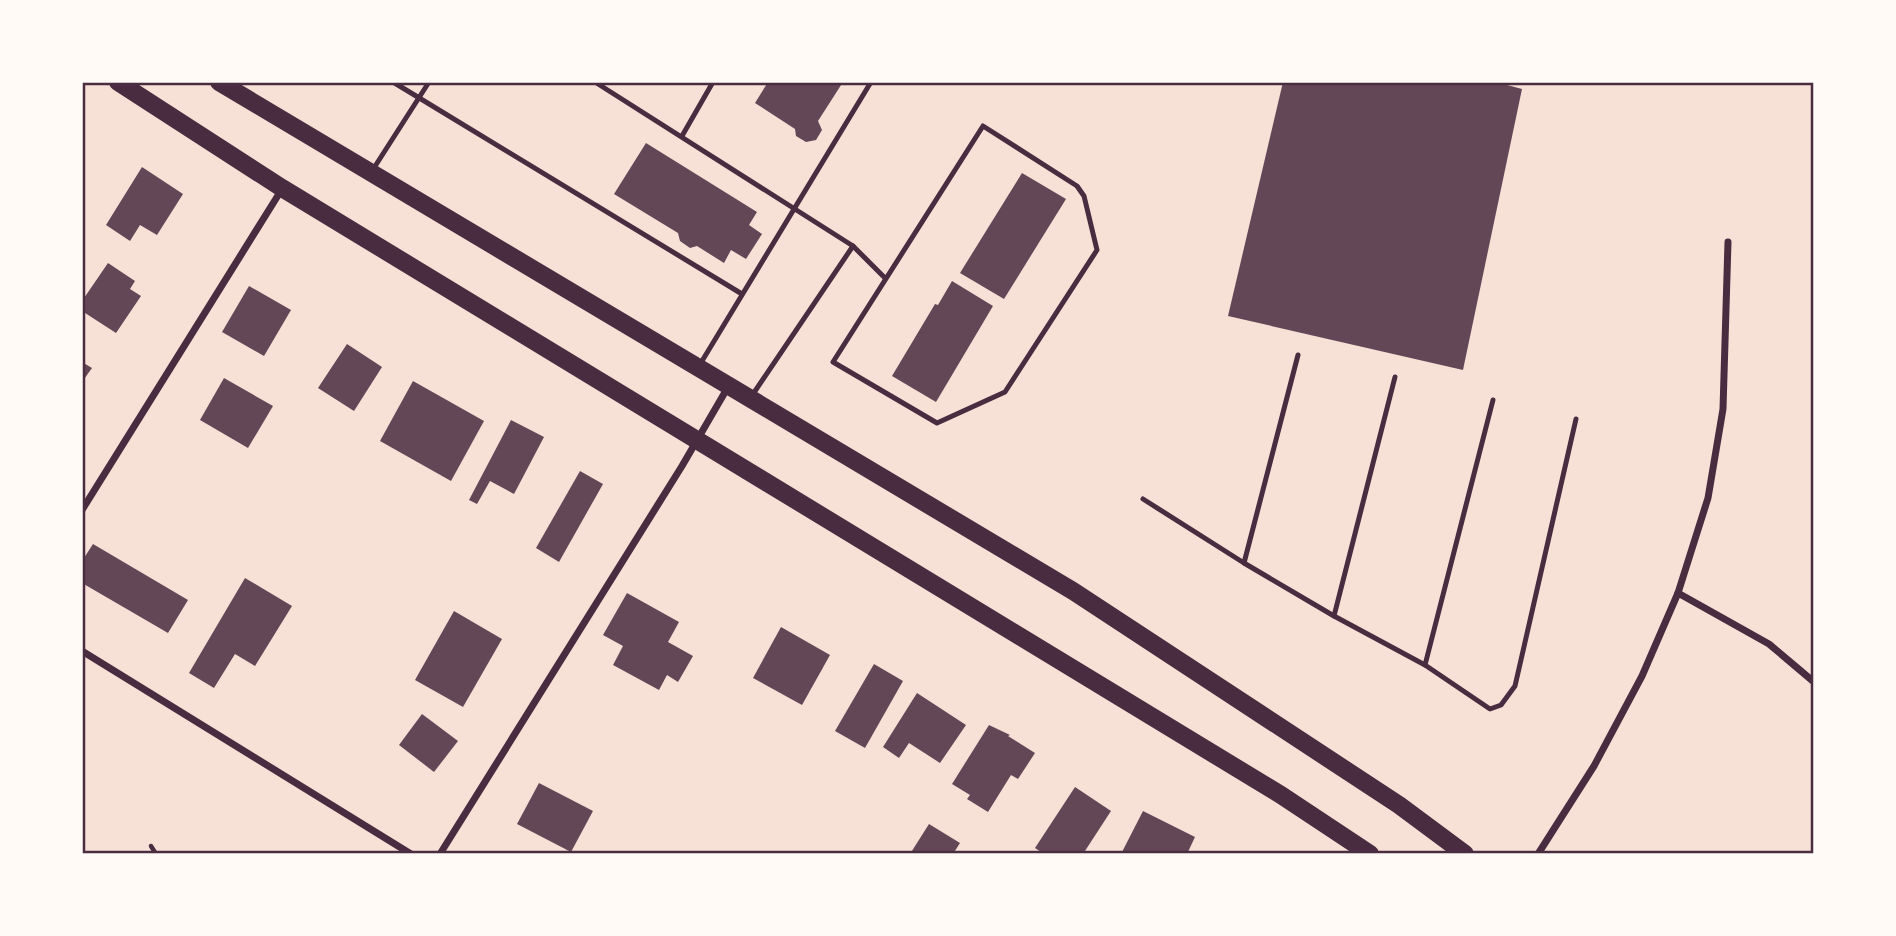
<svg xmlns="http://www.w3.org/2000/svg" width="1896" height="936" font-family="Commissioner,sans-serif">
<rect width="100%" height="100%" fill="#f7e1d7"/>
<!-- building -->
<g fill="#644757">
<path d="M768,82H843L818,121L822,130L816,140L806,142L796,136L795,129L755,103Z"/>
<path d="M1283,82H1496L1522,89L1463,370L1228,316Z"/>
<path d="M646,143L757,212L749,225L762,234L746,259L731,250L724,263L697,246L690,248L680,241L678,233L614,194Z"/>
<path d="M142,167L183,194L157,235L140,225L130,241L106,225Z"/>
<path d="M1022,173L1066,199L1004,299L960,273Z"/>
<path d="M108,263L135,281L130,289L141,296L116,333L82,311V301Z"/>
<path d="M952,281L993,306L936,402L892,376L935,304L938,305Z"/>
<path d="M249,286L291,310L264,356L222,332Z"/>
<path d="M347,344L382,367L354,411L318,388Z"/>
<path d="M82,362L92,368L82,382Z"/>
<path d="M224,378L273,406L248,448L200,420Z"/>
<path d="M413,381L484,421L451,481L380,441Z"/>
<path d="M511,420L544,437L514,494L490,481L477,504L469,500Z"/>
<path d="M580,471L603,484L559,562L536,548Z"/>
<path d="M93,544L188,600L168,633L82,583V561Z"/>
<path d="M245,578L292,606L255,666L235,654L214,688L189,673Z"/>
<path d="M627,593L679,622L668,642L693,656L678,682L667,675L659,690L613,665L623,646L603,635Z"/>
<path d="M454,611L502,639L463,707L415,680Z"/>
<path d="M781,627L830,655L802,705L753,678Z"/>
<path d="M874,664L903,681L865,748L835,731Z"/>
<path d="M917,693L966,725L940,763L909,743L899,758L883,747Z"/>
<path d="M422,714L458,741L434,772L399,745Z"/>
<path d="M989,725L1010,735L1008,736L1035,753L1018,779L1011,775L988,812L967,799L970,795L952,784Z"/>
<path d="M539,783L593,811L571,852L517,824Z"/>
<path d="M1075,787L1111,811L1083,854H1044L1035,848Z"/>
<path d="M1143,811L1195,837L1187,854H1121Z"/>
<path d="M929,824L960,843L953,854H910Z"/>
</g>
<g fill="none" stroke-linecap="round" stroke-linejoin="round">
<!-- path -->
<path stroke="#4a2c40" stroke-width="4.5" d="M151,846L156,854"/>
<!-- service -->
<g stroke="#4a2c40" stroke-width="5">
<path d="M393,82L742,294"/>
<path d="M595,82L853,246L885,278"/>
<path d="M983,126L1077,186L1084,196L1097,250L1005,392L937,423L833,362Z"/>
<path d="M682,136L713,82"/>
<path d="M372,171L429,82"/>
<path d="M699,366L871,82"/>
<path d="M751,397L853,246"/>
<path d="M1143,499L1244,563L1334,616L1425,665L1490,709L1501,705L1515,686L1576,419"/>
<path d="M1244,563L1298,355"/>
<path d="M1334,616L1395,377"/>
<path d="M1425,665L1493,400"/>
</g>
<!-- minor -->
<g stroke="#4a2c40" stroke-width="7">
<path d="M82,510L282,189"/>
<path d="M1678,593L1769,644L1814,682"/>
<path d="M82,651L411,854"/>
<path d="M440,854L682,466L728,387"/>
<path d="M1538,854L1594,766L1642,676L1678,593L1708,498L1723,409L1728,242"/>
</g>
<!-- primary -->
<g stroke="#4a2c40" stroke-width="18">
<path d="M118,82L282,188L1281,795L1370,854"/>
<path d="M219,82L1073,591L1399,805L1465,854"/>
</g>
</g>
<!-- border -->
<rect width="1896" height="936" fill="none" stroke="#fffaf5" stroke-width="168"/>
<rect x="84" y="84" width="1728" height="768" fill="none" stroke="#4a2c40" stroke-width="2.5"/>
</svg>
